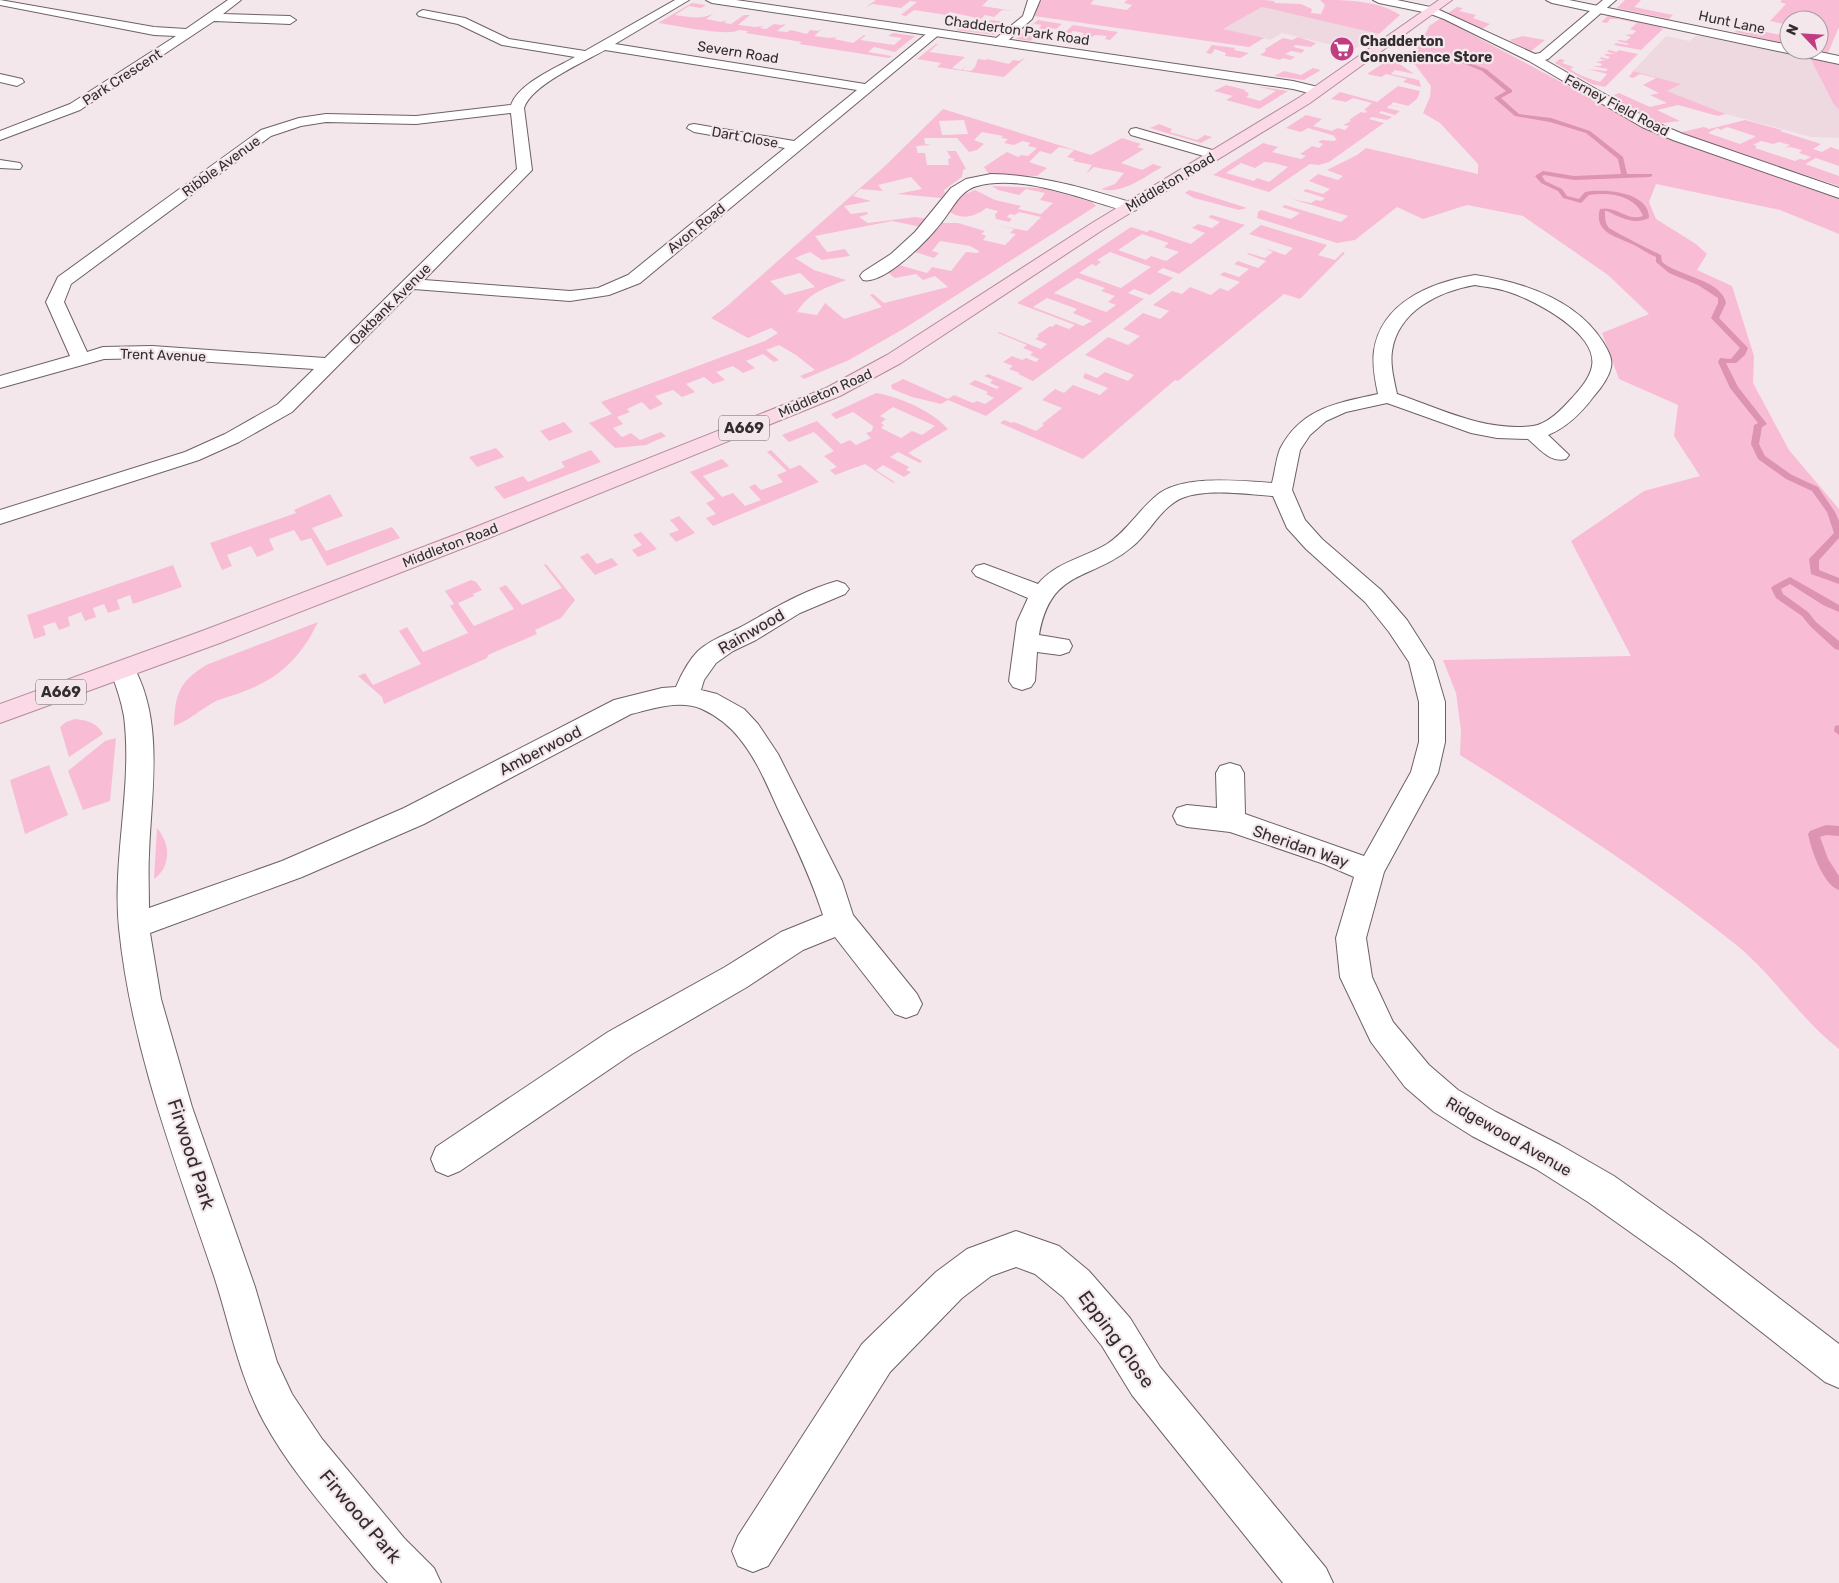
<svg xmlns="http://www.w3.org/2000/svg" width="1839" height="1583" font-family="Rubik,sans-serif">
<rect width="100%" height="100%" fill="#f4e7ec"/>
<!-- built -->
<g fill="#eed9e1">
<path d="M1262,7L1313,18L1379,34L1353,50L1282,33L1270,40L1223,29Z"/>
<path d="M1666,36L1689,41L1696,36H1701L1810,58L1833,103L1839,110V138L1811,137L1726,114L1667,91L1680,84L1633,71Z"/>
</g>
<!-- green -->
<g fill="#f9bcd5" fill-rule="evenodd">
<path d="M876,0H988L982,6L1014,11L1002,10L994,17L985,15L981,19L950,12L946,15L914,10L906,16L901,15L917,2L910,1L901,8L873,4L866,7Z"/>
<path d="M1042,0H1094L1090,4L1127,10L1132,5L1124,3L1127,0H1264L1274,1L1275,3L1301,4L1312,9L1311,13L1321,14L1325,5L1320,0C1346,0 1377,0 1400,15L1379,34L1262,7L1223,29L1264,38L1249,47L1034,16L1038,5Z"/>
<path d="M1625,0H1641L1634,7L1673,15L1669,19L1617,8Z"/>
<path d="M1782,0H1839V27L1828,53L1815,50H1819V20H1789V45L1735,32L1739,27L1781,35L1788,25L1770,21L1786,4L1780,2Z"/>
<path d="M692,3L706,5L701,8L689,6L675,15C689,17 702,20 714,13L706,19L721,22L727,20L724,23L731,24L744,15H750L738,25L755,27L763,26L760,28L766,29L774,24L781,25L786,24L777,31L787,32L791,30L807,34L810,30L818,31L822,29L814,36L829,38L837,37L834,39L853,43L864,35H866L860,40L894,45L902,38L888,36L893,33L915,36L895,52L874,47L868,52L892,56L889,58L799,44L802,42L746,33L748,31L739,30C728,37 674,25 658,23Z"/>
<path d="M1457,7L1463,8L1459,11L1476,15L1473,18L1490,24L1479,31L1448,13Z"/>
<path d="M1608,16L1660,27L1663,29L1641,50L1614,45L1616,43L1628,45L1629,44L1617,41L1619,40L1626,41L1631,37L1625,35L1633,34L1636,31L1630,29L1637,23L1618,19H1610L1607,23L1601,22Z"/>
<path d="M1441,18L1608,107L1744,163L1839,199V234L1780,210L1656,184L1649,202L1656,219L1696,244L1707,254L1697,270L1732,286L1754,356L1753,383L1789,450L1839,509V1049C1801,1020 1772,973 1735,944C1648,874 1554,814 1460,755L1461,730L1456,693L1443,660L1631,656L1571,541L1644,491L1700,476L1674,436L1678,405L1619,379L1602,333L1649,314L1608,275L1523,216L1467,205L1423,219L1397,207L1355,240L1337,243L1257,218L1258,212L1261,210L1291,219L1300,213L1282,207L1285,205L1341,222L1348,216L1292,199L1311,203L1316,200L1321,201L1325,198L1303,191L1306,189L1323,194L1330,189L1309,181L1318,174L1338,180L1343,176L1327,170L1357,155L1366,148L1478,174V164L1440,123L1423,113L1430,97L1431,86L1413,62L1400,53L1419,50L1412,43L1426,33L1429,26Z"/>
<path d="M991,20L1005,22L993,32L995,35L956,30L962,25L980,27Z"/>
<path d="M1038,20L1062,24L1056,29L1050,28L1047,31L1039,28L1042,25L1034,24L1023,35L1035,37L1031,41L1016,39Z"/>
<path d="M1073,25L1118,32L1110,40L1105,39L1107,36L1095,35L1092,37L1082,36L1084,33L1073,31L1070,34L1064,33Z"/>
<path d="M1523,36L1545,40L1531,51L1509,40Z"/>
<path d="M1298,37L1316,43L1311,47L1295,45L1294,47L1305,50L1301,53L1291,51L1285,54L1295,57L1290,60L1283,58L1280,60L1260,55L1266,51L1265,49L1283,38L1292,40Z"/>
<path d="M936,44H938L929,52L965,57L952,68L961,70L967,65L962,70L971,71L975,67L978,59L985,60L987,59L1009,64L1013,60L1019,61L1026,57L1004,77L937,67L941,63L917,59Z"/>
<path d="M1212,45L1235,48L1234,50L1249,53L1240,58L1225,56L1226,53L1215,49L1211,54L1206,53Z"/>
<path d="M1609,50L1617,52L1619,50L1638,54L1605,87L1592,84L1555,63L1560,59L1565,60L1562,63L1574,67L1570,69C1579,75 1589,79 1600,82L1607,74L1588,69L1606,71L1608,69L1592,66H1601L1602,64L1596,62L1606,60L1600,59L1601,57L1608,59L1610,57L1604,55L1606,54H1615L1607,52Z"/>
<path d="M1391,58L1414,74L1395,70L1391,74L1419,80L1421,87L1403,82L1407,79L1386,74L1381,77L1367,74Z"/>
<path d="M1810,58L1839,65V110L1833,103Z"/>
<path d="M1313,68L1321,70L1304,80L1274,76L1284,71L1301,75Z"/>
<path d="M1633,71L1681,84L1667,91L1726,114L1718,116L1678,105L1657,110L1680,121L1656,124L1609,97L1619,93L1650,107L1667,103L1650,95L1659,93L1643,85L1656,78L1640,74L1633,78L1629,77Z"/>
<path d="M1226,85L1246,90L1244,91L1249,93L1247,94L1249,95L1246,97L1260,101L1276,91L1256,86L1288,91L1259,109L1226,100L1233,96L1214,91Z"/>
<path d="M1398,86L1420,91L1417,99L1408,106L1393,102L1391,105L1404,108L1389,105L1387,108L1400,111L1395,115L1381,111L1379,113L1392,117L1387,120L1372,117L1369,119L1384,123L1329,162L1319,165L1310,164L1269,192L1213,175L1263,143L1278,147L1272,152L1301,159L1306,156L1300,154L1312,146L1319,148L1323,144L1318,142L1322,140L1334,141L1337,139L1334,137L1335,136L1308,128L1301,132L1286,128L1306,115L1322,119L1313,126L1332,131L1338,128L1345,130L1349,126L1343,125L1351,121L1349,120L1361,112L1365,113L1367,111L1364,110L1372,103L1353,98L1346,102L1331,99L1340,92L1377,102ZM1264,162L1274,163L1288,167L1269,182L1257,178L1254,181L1226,173L1241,163L1255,168Z"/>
<path d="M943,109L1091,155L1122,138L1141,144L1137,147L1144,149L1121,163L1142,170L1153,164L1162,167C1144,177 1122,195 1101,189L1115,184L1124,173L1094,167L1086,174L1092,165L1073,161L1075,159L1067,157L1074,150L1059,147L1051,154L1040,151L1029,162L1047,168L1037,176L995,175L989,174L984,167L1007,152L1018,157L1021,155L1028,156L1037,148L1028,146L1030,143L1023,141L1014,145L1004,143L1008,139L1001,138L1003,136L982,132L974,140L984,144L977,150L969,152L957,138H924L925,144L932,145L916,146L918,153H925L927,165H949L948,159L951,158L947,151H956L966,169L963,170L962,177L944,190L945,193L941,198L897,194L922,189L911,177L878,185L883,191L860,189L853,196L871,201L844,206L851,214L867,212L868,214L859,217L868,223L915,217L928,219L921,227L892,221L815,236L827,252L845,249L850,256L822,260L810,252L795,258L814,270L846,280C826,288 809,292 797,312L817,315L825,303L844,319L882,307L870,295L873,294L884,303L948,287L935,276L923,280L916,274L895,278L887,272L899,265L927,273L932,267L951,271L966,252L978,253L979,251L970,246L940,241L932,251L939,253L934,258L915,252L942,223H958L985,231L981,234L986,236L983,240L1005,245L1016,234L1010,233L1014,229L996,225L1027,231L1041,217L1019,212L1015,215L1010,214L1007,217L1012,219L1009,222L996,219L995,215L998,211L986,208C976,217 961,220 950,212L953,204L965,194L975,190L995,200L1021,206L1018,209L1041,214L1053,203L1040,200L1045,193L1026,189L1019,195L998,190L992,186L1042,188L1092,202L1096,206L905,328L849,360L804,379L800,376L815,370L796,355L779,345L766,350L779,360L774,362L763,354L746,361L755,368L743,373L733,366L716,372L725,380L713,384L704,377L686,384L695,392L682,397L673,390L655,396L663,404L650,410L642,402L627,409L630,412L617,417L623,424L613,428L622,437L631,433L640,440L661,432L666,436L646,445L615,448L589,423L612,414L601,402L765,341L778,333L771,328L748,338L711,318L727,306L886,165ZM964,120L968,134L942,135L939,121ZM800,273L815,287L785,295L770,281Z"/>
<path d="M1745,120L1782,130L1780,131L1821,144L1813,149L1822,152L1831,147L1839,150V166L1816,158L1805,164L1839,176V186L1677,133L1704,127L1709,129ZM1727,127L1755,136V137L1740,144L1708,133L1717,128L1721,130ZM1761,141L1773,144L1779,142L1790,145L1785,148L1791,147L1802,150L1799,153L1811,157L1805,160L1800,159L1795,161L1755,148L1757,146L1753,145Z"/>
<path d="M1159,124L1172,129L1170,132L1197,140L1205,135L1212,137L1201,143L1150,128Z"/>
<path d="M1189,190L1197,192L1247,208L1239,210L1194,198L1185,193Z"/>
<path d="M1212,215L1245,225L1179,274L1163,268L1157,272L1173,278L1150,295L1134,289L1128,293L1144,299L1033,381L1018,374L1020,373L1009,369L1013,366L1003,362L1012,356L1022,360L1026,358L1036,362L1039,359L1030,355L1033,352L1023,348L1027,345L998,333L999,332L1041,349L1047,344L1035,339L1039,336L1037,335L1050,326L1052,327L1056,324L1069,329L1075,325L1017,303L1131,227L1147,232L1150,230L1191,244L1205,233L1192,228L1198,224L1212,228L1220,222L1208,217ZM1142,234L1169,243L1164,247L1179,252L1166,261L1151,256L1146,260L1118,250ZM1110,252L1151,267L1121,288L1079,273L1092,264L1096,266L1101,262L1097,260ZM1077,278L1105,288L1101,291L1115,296L1108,302L1116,305L1106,312L1054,293ZM1047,298L1077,309L1073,313L1092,321L1083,326L1033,307Z"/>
<path d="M1261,225L1327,245L1318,255L1335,260L1343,252L1345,253L1300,299L1284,294L1178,381L1175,380L1083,459L1000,423L1004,420L1012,423L1014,422L1036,431L1044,425L1042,424L1062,408L1042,400L1055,389L1064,393L1073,385L1100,395L1108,388L1083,378L1085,373L1097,378L1105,372L1128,381L1134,375L1085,355L1108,337L1128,345L1140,336L1123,329L1143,313L1160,319L1169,311L1153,305L1172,291L1182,294L1190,287L1211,295L1220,288L1228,291L1240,282L1220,275L1224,272L1239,277L1249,269L1234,264L1238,261L1258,268L1266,261L1247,254L1248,253L1265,258L1273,252L1265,248L1285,255L1293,248L1249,234Z"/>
<path d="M988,374L1023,388L986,416L948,400L941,404L912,397L892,389L891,385L903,379L948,399L954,395L973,403L977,401L985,404L994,398L986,394L988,392L969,384L975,380L997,389L999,387L990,383L993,380L984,376Z"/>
<path d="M876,393C900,397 932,411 948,429L908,453L922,461L920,463L898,452L890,457L909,467L906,470L911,472L904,477L883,465L876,470L893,481L895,484L865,464L835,475L830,470L837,467L824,456L834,451L814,432L789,442L782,435L817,421L841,444L850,440L856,445L871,438L866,433L872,431L873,426L853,412L836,419L831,414ZM893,407L935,426L922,435L912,431L901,438L881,428L884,425L881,423L886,419L880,416Z"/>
<path d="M564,422L573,432L549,441L540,431Z"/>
<path d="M496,448L504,457L477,467L469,457Z"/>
<path d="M591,450L601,462L504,499L494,487L523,476L528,482L565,467L561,462Z"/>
<path d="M771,450L790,469L800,465L819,482L713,526L706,518L716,514L706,503L715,499L690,472L722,459L729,466L703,476L722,497L733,493L745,506L761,500L749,487L755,484L761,490L783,482L777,475L787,471L767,452Z"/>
<path d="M330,494L343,516L312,528L326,551L392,527L400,538L327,566L311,538L301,541L294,530L269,539L274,550L257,557L251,546L227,555L232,566L222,570L210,543L296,513L294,510Z"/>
<path d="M679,516L695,533L676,542L669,534L679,530L670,520Z"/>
<path d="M641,532L657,549L638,557L632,550L642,545L633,535Z"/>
<path d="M588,553L597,564L612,558L618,565L595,575L580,557Z"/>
<path d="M546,564L575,600L561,618L535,630L537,634L488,655L487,658L384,704L382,697L358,676L365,673L373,685L421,664L399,631L407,627L423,652L468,633L450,606L454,604L445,591L471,580L476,582L482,590L473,594L474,596L458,603L474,626L514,609L499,588L506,585L522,605L562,588L544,565Z"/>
<path d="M173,565L182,587L133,604L130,595L117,600L120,609L108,613L104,604L93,608L96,617L85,621L81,612L68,617L70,626L59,630L55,622L43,626L46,635L34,639L27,615Z"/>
<path d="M318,622C301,657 281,677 245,691C236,695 226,697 216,701C201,709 190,720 174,726C175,694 179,682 206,665Z"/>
<path d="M75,719C87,720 97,723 103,734L69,757L60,727L66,722Z"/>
<path d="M116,738L110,801L83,810L68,771L105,741Z"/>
<path d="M49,765L68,815L25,834L10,780Z"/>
<path d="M157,828C170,843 172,866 154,879Z"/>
</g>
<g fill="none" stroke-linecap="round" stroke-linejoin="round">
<!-- stream -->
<g fill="#dd93b2" fill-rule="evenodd">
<path d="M1455,58L1486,69L1512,90V92L1501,98L1519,114L1551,118L1590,131L1623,157L1627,174H1652V176L1650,177L1574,180L1544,175L1542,176L1545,181L1562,189L1567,196L1579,199L1585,192C1604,188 1650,192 1649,218C1634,225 1621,218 1607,211H1605C1605,217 1605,222 1608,227C1612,231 1655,252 1661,255L1662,262C1678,276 1722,280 1726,303L1719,318L1748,348L1745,355L1736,363H1726L1738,387L1767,424L1762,427L1759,444L1765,456L1792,475L1818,487L1835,512L1839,521V538L1819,560V570L1839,578V584L1811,574L1809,559L1834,533L1827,512L1812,491L1786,479L1758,459L1751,444L1754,425L1758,423L1730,388L1718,362L1720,358L1731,359L1740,348L1711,318L1718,303V298L1698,285L1669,273L1656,262V257C1648,254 1642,249 1634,245C1618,237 1593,233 1600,209C1617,205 1627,222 1643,216C1635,195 1609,192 1589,195L1581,203L1563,198L1558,191L1541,183L1535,176L1543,171L1574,176L1621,174L1618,159L1586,133L1550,122L1515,116L1494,98L1506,91L1482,71L1455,60Z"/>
<path d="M1790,577L1839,605V612L1823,605L1790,584L1781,589L1783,594L1808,612L1816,622L1839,641V650L1835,649L1810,626L1802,616L1776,598L1771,588L1773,586Z"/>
<path d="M1839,725V735L1834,731L1835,726Z"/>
<path d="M1826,825L1839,826V836L1826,835L1820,837L1828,859L1839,876V890C1823,885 1811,849 1808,834L1810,831Z"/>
</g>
<defs>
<g id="street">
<path d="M0,0L154,27L186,29L228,0H241L223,14L290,16L296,20L290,24L214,21L80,110L0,140V131L70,104L176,36L154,35L0,5Z"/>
<path d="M675,0H689L615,44L865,84L931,30L935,29L941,33L640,283L609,295L570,301L414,289L292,412L239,442L199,460L0,524V510L185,452L225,434L278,404L314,369L152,358L104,359L0,388V376L70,356L46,302L58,277L261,130L299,118L326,114L416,116L511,105C519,83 556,68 575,57L502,45L458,24L419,16L417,14L419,12L423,10L465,18L509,39L585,51ZM605,50L857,90L794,141L694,124L689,125L687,128L694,132L785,148L628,275L598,288L570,291L424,280L532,170L524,108C531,85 584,62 605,50ZM511,113L517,169L325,358L152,346L103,347L87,352L64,302L71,284L271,136L301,126L326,122L416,124Z"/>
<path d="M1028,0H1040L1032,19L1003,45H995L993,42L995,39L1023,16Z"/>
<path d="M1373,0H1397L1435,8L1535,54L1540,53L1603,0H1616L1548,59L1545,60L1652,121L1683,134L1839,188V198L1673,140L1642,127L1529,61L1444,19L1428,13L1379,3Z"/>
<path d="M0,74L22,79L24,82L17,86L0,82Z"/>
<path d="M1136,128L1219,152L1221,155L1219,158L1214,159L1131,135L1129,132L1131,129Z"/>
<path d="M0,160L20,163L22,166L20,169L0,168Z"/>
<path d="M991,174C1041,175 1088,189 1136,204L1138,207L1136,210L1130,212C1086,201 1023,173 977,186C959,191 952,210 941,223C928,240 884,285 863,280L860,276L863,272L891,254L915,232L951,188L966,179Z"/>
<path d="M1475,275C1522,282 1576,299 1603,342C1607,349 1613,358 1611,367C1609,377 1601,388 1594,396C1582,412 1568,427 1548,435L1569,455L1566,459C1550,463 1540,449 1528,439L1497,438L1471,433L1387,403L1346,412L1326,421L1310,435L1300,450L1292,490L1305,520L1322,539L1381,590L1407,620L1433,661L1445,702V742L1438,773L1384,872L1366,938L1372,977L1393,1022L1429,1065L1458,1090L1496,1112L1560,1145L1614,1176L1701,1238L1839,1344V1388L1825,1382L1675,1264L1588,1202L1536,1169L1472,1136L1434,1112L1405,1087L1371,1042L1340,977L1336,938L1354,877L1324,864L1230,832L1187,827L1177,824L1173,816L1177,808L1187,805L1217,808L1216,773L1220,766L1230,763L1240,766L1244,773L1245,814L1364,856L1411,772L1419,742V702L1409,662L1389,632L1365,602L1306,549L1287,528L1273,496C1248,494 1205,488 1182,498C1161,507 1150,532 1133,546C1091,582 1051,567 1039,635L1069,640L1072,646L1069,652L1060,655L1037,652L1035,681L1031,687L1022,690L1013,687L1009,681L1017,622L1028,598L976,576L972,571L976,566L984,564L1038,584C1056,562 1084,558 1107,544C1127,531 1138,511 1156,496C1181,474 1241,481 1272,483C1275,472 1276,459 1280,449C1301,408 1337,403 1378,394C1375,380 1372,365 1374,351C1381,302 1432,282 1475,275ZM1475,285C1486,287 1498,288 1509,292C1534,300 1598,333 1592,366C1590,378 1580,389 1572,398C1562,409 1548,424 1533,426C1485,432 1441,409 1397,394C1394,380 1390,365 1392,351C1398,311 1439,291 1475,285Z"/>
<path d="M837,581L845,584L849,589L845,594L800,613L756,640L733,651L716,663L704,680L701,690L717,694L744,709L758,724L778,754L842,881L853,915L917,994L922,1004L917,1014L906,1018L895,1014L835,937L803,950L747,987L632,1054L460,1171L448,1176L436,1171L431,1159L436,1147L608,1032L725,967L781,932L823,915C811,878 795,844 778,809C767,785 757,760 740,739C730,726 717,716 702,709C679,699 653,709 631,714L424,824L302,877L150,933L161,999L192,1107L255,1287L277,1362L292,1394L322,1439L404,1538L434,1568L441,1583H388L374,1568C336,1521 293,1475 264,1422C239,1376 230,1325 214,1276C176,1163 131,1048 119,928C112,858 133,787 124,716C121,700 116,685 110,670L114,664L123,661L132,664C165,720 151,793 149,854C148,872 149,890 149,908L282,861L404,808L614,700L662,688L676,687C681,675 689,660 698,651C710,640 725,635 739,628C772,610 799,592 837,581Z"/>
<path d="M1016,1231L1059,1246L1089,1271L1130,1318L1160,1367L1326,1568L1333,1583H1283L1132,1395L1102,1346L1063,1297L1035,1274L1016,1267L991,1276L962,1298L890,1372L768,1566L753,1572L738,1566L732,1551L738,1536L862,1344L936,1272L967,1249Z"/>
</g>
<g id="secondary">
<path d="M706,0H736L1293,81L1322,88L1324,91L1317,95L1293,89L712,3Z"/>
<path d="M1546,0H1569L1789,45V50H1810L1839,56V64L1552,3Z"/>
</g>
<path id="primary" d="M1439,0H1452L1310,103L1104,229L901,363L840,396L489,538L220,643L0,723V704L202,631L473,528L826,388L887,355L1092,223L1300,97Z"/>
</defs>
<!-- street casing -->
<use href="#street" stroke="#6c6165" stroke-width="2"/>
<!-- secondary casing -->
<use href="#secondary" stroke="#6c6165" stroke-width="2"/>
<!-- primary casing -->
<use href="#primary" stroke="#b38c9c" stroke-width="2"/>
<!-- street -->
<use href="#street" fill="#fff" fill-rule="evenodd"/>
<!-- secondary -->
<use href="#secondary" fill="#fff" fill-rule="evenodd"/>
<!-- primary -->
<use href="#primary" fill="#fbd9e6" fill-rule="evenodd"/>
</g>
<!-- icons -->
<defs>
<symbol id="supermarket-disc" viewBox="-11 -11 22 22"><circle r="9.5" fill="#c13d82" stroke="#f4e7ec"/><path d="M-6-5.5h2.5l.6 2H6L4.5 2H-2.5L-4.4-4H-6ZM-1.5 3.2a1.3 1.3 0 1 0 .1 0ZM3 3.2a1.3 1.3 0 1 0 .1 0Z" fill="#fff"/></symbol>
</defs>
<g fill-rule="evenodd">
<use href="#supermarket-disc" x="1328" y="35" width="28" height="28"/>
</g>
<g text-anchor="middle" stroke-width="4.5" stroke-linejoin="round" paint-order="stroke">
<!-- far-street labels -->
<g font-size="14" fill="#322d2f" stroke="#f4e7ec">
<text transform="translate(1732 22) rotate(12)" y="5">Hunt Lane</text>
<text transform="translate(1017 30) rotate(8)" y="5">Chadderton Park Road</text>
<text transform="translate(738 52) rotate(9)" y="5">Severn Road</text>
<text transform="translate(122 77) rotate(-33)" y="5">Park Crescent</text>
<text transform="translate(1617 105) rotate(28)" y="5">Ferney Field Road</text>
<text transform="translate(745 137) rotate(10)" y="5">Dart Close</text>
<text transform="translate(221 166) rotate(-36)" y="5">Ribble Avenue</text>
<text transform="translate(1170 182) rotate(-31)" y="5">Middleton Road</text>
<text transform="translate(696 228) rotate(-39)" y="5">Avon Road</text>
<text transform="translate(390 304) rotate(-45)" y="5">Oakbank Avenue</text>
<text transform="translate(163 355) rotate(2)" y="5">Trent Avenue</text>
<text transform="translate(825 393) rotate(-24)" y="5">Middleton Road</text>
<text transform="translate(450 545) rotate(-21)" y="5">Middleton Road</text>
</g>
<!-- far-poi labels -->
<g font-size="14" font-weight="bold" fill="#322d2f" stroke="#f4e7ec" text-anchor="start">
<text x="1360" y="46">Chadderton<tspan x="1360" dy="16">Convenience Store</tspan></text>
</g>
<!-- shield labels -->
<g fill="#f4e7ec" stroke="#6c6568" stroke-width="1">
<rect x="719" y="415.5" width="50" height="25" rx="4"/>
<rect x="36" y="679.5" width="50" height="25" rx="4"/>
</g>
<g font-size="15" font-weight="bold" fill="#322d2f">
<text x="744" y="433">A669</text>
<text x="61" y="697">A669</text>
</g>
<!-- street labels -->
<g font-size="16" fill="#322d2f" stroke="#f4e7ec">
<text transform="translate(751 631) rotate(-30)" y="6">Rainwood</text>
<text transform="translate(540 750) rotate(-27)" y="6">Amberwood</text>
<text transform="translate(1301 846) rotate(19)" y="6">Sheridan Way</text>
<text transform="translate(1509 1136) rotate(30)" y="6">Ridgewood Avenue</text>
</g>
<!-- near-street labels -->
<g font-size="19" fill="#322d2f" stroke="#f4e7ec">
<text transform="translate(192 1154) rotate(72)" y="7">Firwood Park</text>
<text transform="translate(1117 1339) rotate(54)" y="7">Epping Close</text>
<text transform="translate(361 1516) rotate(50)" y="7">Firwood Park</text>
</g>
</g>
<!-- north arrow -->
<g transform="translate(1804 35) rotate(295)"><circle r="24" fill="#f4e7ec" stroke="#a69da0"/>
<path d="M0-4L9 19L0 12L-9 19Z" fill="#c13d82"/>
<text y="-8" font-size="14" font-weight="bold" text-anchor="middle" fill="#322d2f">N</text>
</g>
</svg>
